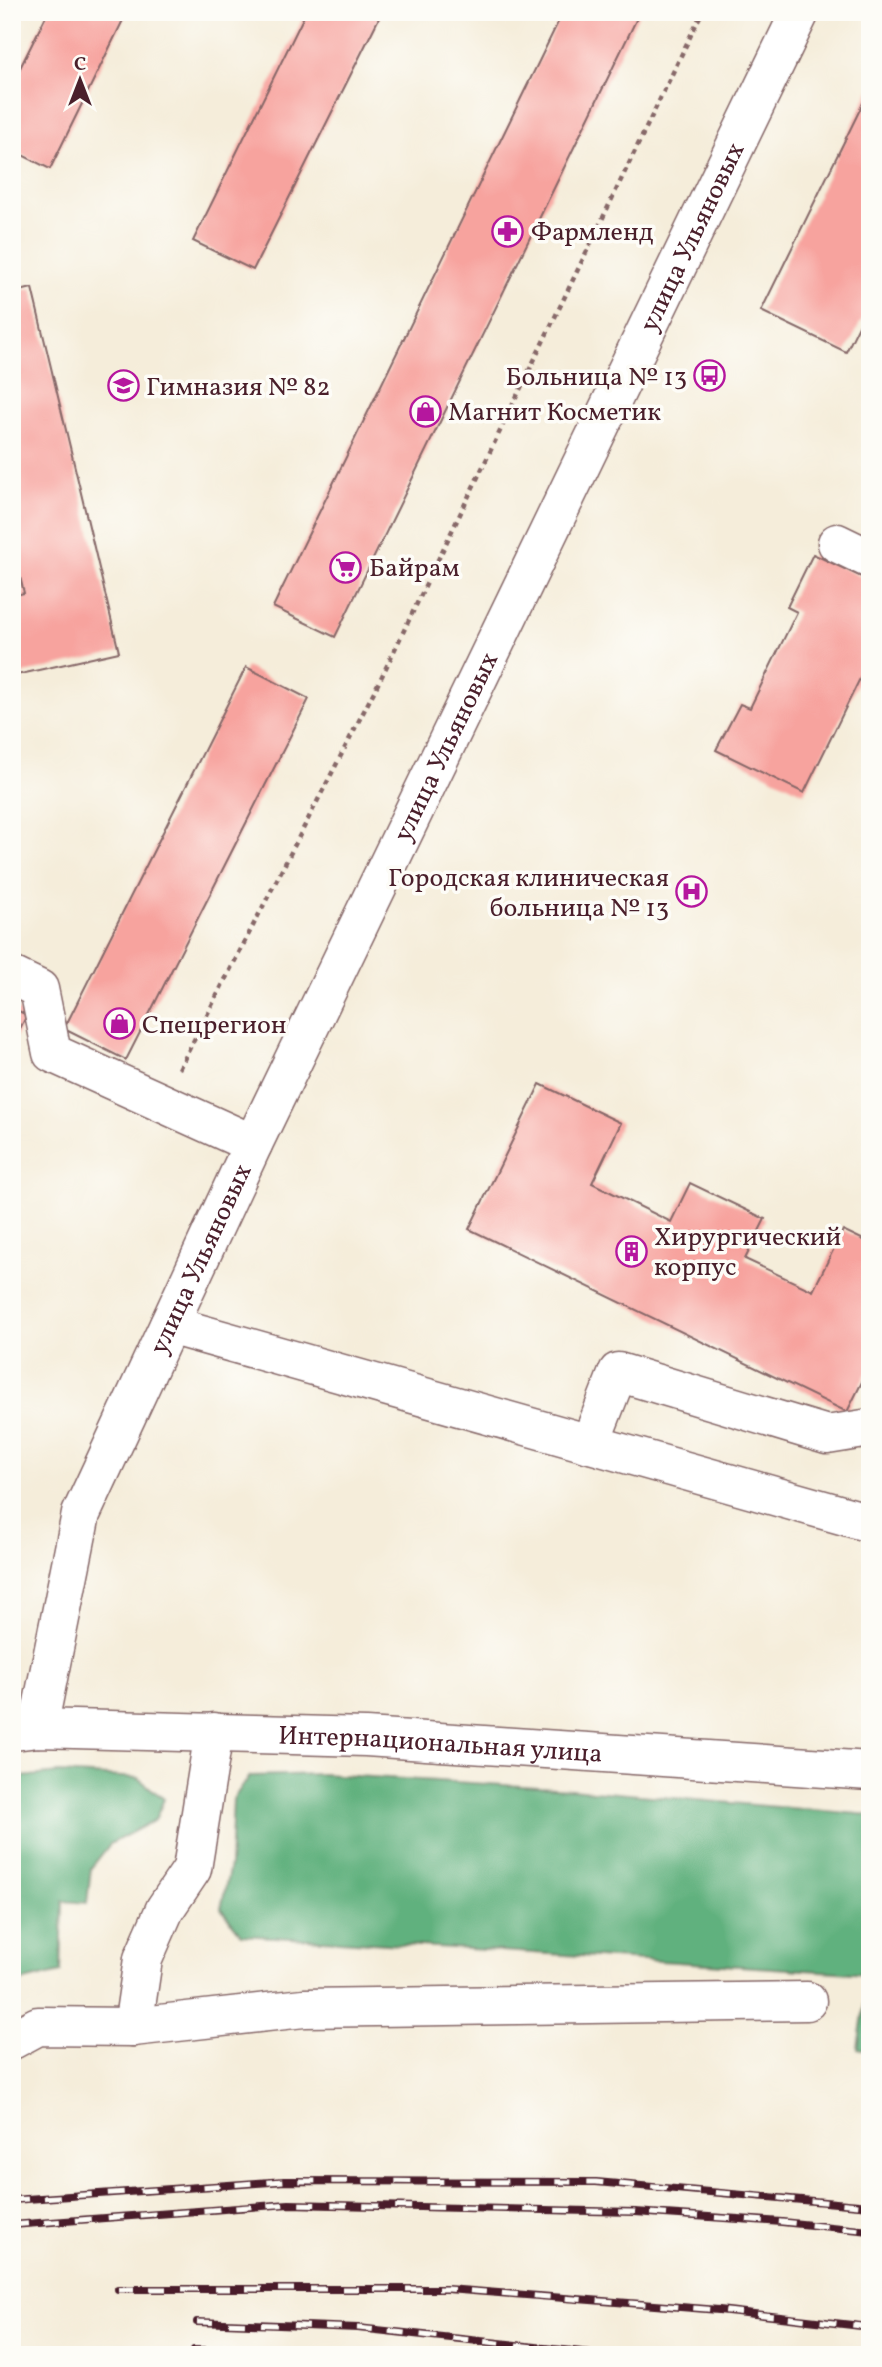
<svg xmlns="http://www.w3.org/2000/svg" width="882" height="2367" font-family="Vollkorn,serif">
<rect width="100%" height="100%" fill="#fdfcf7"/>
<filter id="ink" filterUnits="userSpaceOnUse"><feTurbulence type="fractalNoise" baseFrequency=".0143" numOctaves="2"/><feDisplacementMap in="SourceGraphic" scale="14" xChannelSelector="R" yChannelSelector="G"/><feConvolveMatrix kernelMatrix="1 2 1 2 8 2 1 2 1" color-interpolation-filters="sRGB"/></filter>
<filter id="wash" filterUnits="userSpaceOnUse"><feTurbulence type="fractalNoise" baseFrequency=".00686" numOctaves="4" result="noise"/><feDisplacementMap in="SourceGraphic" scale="28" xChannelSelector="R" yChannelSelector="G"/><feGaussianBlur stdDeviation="1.57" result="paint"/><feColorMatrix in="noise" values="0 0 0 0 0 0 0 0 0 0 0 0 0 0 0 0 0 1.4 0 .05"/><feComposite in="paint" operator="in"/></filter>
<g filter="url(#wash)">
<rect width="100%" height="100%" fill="#f5edda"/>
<!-- forest -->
<g fill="#60b17e" stroke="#556854" stroke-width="2">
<path d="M59,1773L138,1778L164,1799L155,1820L110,1844L91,1868L87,1903L63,1901L61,1972L12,1984V1778Z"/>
<path d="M322,1774L571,1789L870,1815V2051L858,2048L869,1974L242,1935L221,1909L230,1865L233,1799L250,1776Z"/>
</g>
<g id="blocks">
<!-- building -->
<g fill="#f7a39e">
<path d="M48,12H127L50,169L12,150V84Z"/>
<path d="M306,12H382L253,270L193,241Z"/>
<path d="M563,12H640L335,637L273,607Z"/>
<path d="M870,89V303L846,352L761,311Z"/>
<path d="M32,288L119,652L12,676V596L24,593L12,544V293Z"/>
<path d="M813,554L870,581V658L804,793L716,750L740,704L750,708L797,612L787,607Z"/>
<path d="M246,667L309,699L126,1060L64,1029Z"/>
<path d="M12,1008L27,1015L12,1044Z"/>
<path d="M540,1084L621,1123L592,1183L671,1222L690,1183L765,1219L745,1259L813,1291L843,1230L870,1243V1366L847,1412L469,1229Z"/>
</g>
</g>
</g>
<g filter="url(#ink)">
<use href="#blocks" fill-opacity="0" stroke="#866768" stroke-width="2"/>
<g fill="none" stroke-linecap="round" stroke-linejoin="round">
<defs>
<g id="minor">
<path d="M837,543L870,559"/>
<path d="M12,976L39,989L52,1053L253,1144"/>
<path d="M169,1325L870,1523"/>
<path d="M590,1444L618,1372L827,1435L870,1428"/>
<path d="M133,2027L143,1959L165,1909L192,1869L214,1732"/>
<path d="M12,2040L38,2026L133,2027L304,2008L807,2001"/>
</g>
<g id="major">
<path id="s1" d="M38,1728L81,1514L253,1144L800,12"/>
<path id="s2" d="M14,1731L38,1728L366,1737L870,1771"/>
</g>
</defs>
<!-- minor casing -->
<use href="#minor" stroke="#866768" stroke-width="41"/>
<!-- major casing -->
<use href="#major" stroke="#866768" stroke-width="41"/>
<!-- path -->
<path stroke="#866768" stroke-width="4.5" stroke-dasharray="5 5" stroke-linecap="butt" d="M179,1069L382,676L702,12"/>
<!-- minor -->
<use href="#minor" stroke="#fff" stroke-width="38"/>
<!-- major -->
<use href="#major" stroke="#fff" stroke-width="38"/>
<defs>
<g id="rail">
<path d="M12,2200L285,2181L596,2182L870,2206"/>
<path d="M12,2225L289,2204L635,2212L782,2222L870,2231"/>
<path d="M118,2289H447L719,2310L870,2327"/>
<path d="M197,2322L358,2328L610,2355"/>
<path d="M194,2350L421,2355"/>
</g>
</defs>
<!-- rail casing -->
<use href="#rail" stroke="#4a1f2b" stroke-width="8"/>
<!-- rail -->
<use href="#rail" stroke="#fdfcf7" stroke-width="5" stroke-dasharray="16" stroke-linecap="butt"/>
</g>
</g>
<!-- icons -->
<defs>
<symbol id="pharmacy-ring" viewBox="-11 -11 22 22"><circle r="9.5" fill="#fdfcf7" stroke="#b5179e" stroke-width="1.5"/><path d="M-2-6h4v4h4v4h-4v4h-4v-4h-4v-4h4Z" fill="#b5179e"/></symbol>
<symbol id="bus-ring" viewBox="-11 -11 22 22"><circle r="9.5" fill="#fdfcf7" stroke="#b5179e" stroke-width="1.5"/><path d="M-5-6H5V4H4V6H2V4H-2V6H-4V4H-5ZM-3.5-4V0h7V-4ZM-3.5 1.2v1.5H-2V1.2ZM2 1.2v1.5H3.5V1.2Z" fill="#b5179e"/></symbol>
<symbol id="school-ring" viewBox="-11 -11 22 22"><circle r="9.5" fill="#fdfcf7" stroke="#b5179e" stroke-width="1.5"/><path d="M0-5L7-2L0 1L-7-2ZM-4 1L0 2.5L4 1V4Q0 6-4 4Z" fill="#b5179e"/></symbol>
<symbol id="shop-ring" viewBox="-11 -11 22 22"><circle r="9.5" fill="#fdfcf7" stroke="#b5179e" stroke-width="1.5"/><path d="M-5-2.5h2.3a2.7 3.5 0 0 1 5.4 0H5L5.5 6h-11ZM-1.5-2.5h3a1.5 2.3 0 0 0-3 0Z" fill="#b5179e"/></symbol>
<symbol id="supermarket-ring" viewBox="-11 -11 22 22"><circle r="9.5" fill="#fdfcf7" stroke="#b5179e" stroke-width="1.5"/><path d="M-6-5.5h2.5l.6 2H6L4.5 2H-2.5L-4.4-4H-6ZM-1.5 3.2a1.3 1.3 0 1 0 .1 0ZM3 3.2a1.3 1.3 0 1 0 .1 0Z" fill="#b5179e"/></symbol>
<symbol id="hospital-ring" viewBox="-11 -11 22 22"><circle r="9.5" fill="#fdfcf7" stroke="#b5179e" stroke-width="1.5"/><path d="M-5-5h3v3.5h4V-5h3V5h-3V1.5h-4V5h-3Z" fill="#b5179e"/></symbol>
<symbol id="building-ring" viewBox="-11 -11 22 22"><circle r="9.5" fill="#fdfcf7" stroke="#b5179e" stroke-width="1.5"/><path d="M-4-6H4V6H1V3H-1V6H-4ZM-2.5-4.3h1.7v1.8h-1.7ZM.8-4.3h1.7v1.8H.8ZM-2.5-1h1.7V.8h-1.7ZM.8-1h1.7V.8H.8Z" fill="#b5179e"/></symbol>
</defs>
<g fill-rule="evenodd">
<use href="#pharmacy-ring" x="490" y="214" width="35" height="35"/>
<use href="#bus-ring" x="692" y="358" width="35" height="35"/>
<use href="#school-ring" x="106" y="368" width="35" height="35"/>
<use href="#shop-ring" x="408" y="394" width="35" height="35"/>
<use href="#supermarket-ring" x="328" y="550" width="35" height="35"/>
<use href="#hospital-ring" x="674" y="874" width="35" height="35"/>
<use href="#shop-ring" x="102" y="1006" width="35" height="35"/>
<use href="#building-ring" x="614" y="1234" width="35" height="35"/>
</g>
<g text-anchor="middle" stroke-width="7" stroke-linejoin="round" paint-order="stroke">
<!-- poi labels -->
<g font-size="26" fill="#4a1f2b" stroke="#fdfcf7" text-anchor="start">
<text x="531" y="240">Фармленд</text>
<text x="687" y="385" text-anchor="end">Больница № 13</text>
<text x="146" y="395">Гимназия № 82</text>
<text x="448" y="420">Магнит Косметик</text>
<text x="369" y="576">Байрам</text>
<text x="669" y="886" text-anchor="end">Городская клиническая<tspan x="669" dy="30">больница № 13</tspan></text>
<text x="142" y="1033">Спецрегион</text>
<text x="654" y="1245">Хирургический<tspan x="654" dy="30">корпус</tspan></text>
</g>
<!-- street labels -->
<g font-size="26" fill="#4a1f2b" stroke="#fdfcf7">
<text dy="9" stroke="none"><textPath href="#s1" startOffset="1634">улица Ульяновых</textPath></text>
<text dy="9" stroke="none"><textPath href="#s1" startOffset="1068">улица Ульяновых</textPath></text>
<text dy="9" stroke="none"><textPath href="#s1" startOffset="500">улица Ульяновых</textPath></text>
<text dy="9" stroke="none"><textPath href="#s2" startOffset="427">Интернациональная улица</textPath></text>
</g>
</g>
<!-- margin -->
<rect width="882" height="2367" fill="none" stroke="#fdfcf7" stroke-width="42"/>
<!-- north arrow -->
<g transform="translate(80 80)" stroke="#fdfcf7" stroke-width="5" paint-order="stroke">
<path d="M0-5L12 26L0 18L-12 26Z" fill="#4a1f2b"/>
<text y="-10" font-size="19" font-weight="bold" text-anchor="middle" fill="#4a1f2b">С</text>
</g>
</svg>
